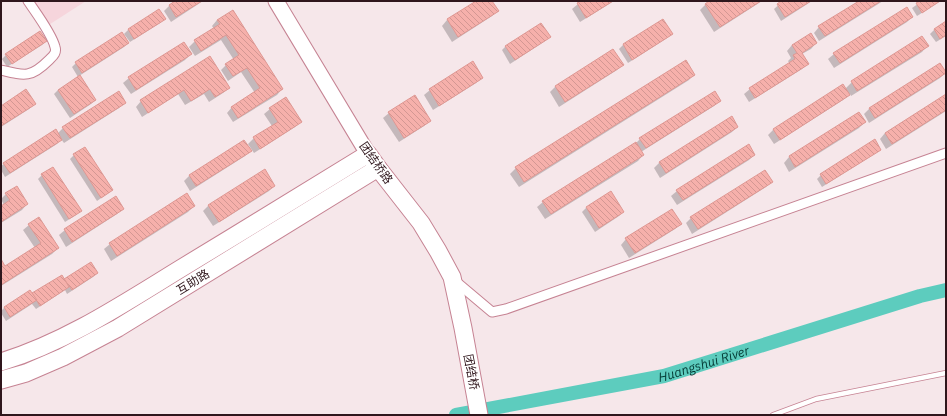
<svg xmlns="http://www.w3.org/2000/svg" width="947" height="416" font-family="'IBM Plex Sans','Noto Sans SC',sans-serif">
<defs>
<pattern id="building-back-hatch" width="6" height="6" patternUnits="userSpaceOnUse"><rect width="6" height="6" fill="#f6b0ab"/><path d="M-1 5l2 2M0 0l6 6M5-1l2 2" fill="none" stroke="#d39793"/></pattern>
</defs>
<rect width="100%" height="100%" fill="#f6e7ea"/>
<!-- built -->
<path fill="#f6d5dc" d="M32,1H86L47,26Z"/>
<!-- shadow -->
<g fill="#0003">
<path d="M177,1H203L171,22L164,11L169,6Z"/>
<path d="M478,1H491L497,11L492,16L452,42L442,26L447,20Z"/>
<path d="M583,1H614L580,22L572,9L578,4Z"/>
<path d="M711,1H762L714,32L700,10L706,4Z"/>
<path d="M783,1H812L781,21L774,9Z"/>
<path d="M861,1H883L819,41L814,33L819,27Z"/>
<path d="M922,1H941L917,16L912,8Z"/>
<path d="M159,10L164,19L160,23L130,42L124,34L128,30Z"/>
<path d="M912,17L907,22L834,68L828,59L834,54Z"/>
<path d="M217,20L282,89L277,95L233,122L227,113L232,107L255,93L241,72L228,81L221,70L226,65L234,60L221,40L195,56L189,47L195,41L214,29L212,26Z"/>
<path d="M662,20L671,34L667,38L628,63L619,49L623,45Z"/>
<path d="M946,22V36L936,42L930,34L934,30Z"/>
<path d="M122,33L128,43L124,47L79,76L95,100L91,104L70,118L54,94L58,90L78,77L72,67L76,63Z"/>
<path d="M810,34L816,43L811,49L802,54L807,64L802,69L749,102L744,94L750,89L790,64L788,61L791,58L787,51L792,45Z"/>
<path d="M549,37L545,41L510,64L502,50L506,46Z"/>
<path d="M46,41L42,45L7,67L2,59L6,55Z"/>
<path d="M927,46L922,52L851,96L850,94L843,100L774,144L768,135L773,130L843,86L845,89L852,82Z"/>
<path d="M613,50L622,65L617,70L559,107L550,92L555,87Z"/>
<path d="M191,54L185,60L131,94L123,83L129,78Z"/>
<path d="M209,58L229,88L223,93L209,102L204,94L185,105L178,94L142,117L136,107L141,101Z"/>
<path d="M686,61L694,74L689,80L519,187L510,174L516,168Z"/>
<path d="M472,63L482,78L476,83L433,110L424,95L430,90Z"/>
<path d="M940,64L945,73L940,78L869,123L864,114L869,109Z"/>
<path d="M946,95V111L886,149L880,139L885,133Z"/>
<path d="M720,101L714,106L641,152L643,155L638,161L545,219L537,207L543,202L635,144L640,139Z"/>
<path d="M125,102L119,108L64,143L61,139L57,144L5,177L1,170V166L4,164L57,134L63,128Z"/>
<path d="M35,104L29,109L1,127V107Z"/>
<path d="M270,109L300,122L295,127L254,153L248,144L254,138L272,126L264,114Z"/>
<path d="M389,113L430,121L424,126L399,142L383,118Z"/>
<path d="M859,113L865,122L859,128L789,172L784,163L789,157Z"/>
<path d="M731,118L737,127L732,132L660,178L654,168L659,163Z"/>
<path d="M880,149L876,153L822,187L817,179L821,175Z"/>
<path d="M250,151L245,156L190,191L184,181L189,176Z"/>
<path d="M74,155L111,190L107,194L97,201L70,159Z"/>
<path d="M754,155L749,160L677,205L671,196L677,191Z"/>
<path d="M42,175L80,211L76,215L65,222L38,179Z"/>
<path d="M771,182L766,187L692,234L686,223L691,218Z"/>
<path d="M274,186L269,191L213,226L203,211L209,205Z"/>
<path d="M6,194L27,204L22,210L1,223V207L4,205L1,199Z"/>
<path d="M187,195L194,206L188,212L111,261L104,249L110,244Z"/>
<path d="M586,208L623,212L619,216L595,232L582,212Z"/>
<path d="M123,209L117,214L66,247L59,235L65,230Z"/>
<path d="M680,224L675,229L629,258L621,245L626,239Z"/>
<path d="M29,225L58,248L52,254L1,286V261L5,267L35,248L23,230Z"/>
<path d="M97,273L93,277L67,294L65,290L36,309L32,304L6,321L1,313V311L4,308L30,291L32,295L64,280Z"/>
</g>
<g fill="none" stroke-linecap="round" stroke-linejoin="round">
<!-- river -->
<path stroke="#5dccbe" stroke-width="14" id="s1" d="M456,415L664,376L920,296L946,290"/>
</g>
<!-- building -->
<g fill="url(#building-back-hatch)" stroke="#df9893">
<path d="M175,1H202L176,17L169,5Z"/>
<path d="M476,1H492L499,11L458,37L447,19Z"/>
<path d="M581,1H613L586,18L577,3Z"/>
<path d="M709,1H761L720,27L705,4Z"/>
<path d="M781,1H811L785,17L777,4Z"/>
<path d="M859,1H881L825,36L818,26Z"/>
<path d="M920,1H940L922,13L916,3Z"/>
<path d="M907,7L913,17L840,63L833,53Z"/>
<path d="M159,9L166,19L134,39L128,29Z"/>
<path d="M233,10L283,89L238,118L231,107L260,88L247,68L233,76L225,64L239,55L226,35L201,51L194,40L220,24L217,20Z"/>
<path d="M663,19L673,34L632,60L623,44Z"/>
<path d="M946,21V35L940,39L934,29Z"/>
<path d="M541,23L551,37L515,60L505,46Z"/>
<path d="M40,31L47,41L12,64L5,54Z"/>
<path d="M122,32L129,43L82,73L75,62Z"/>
<path d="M811,33L817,43L802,53L809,64L755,98L749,88L795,59L793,55L797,53L792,45Z"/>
<path d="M922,36L929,46L857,91L851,81Z"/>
<path d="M184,42L192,54L136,90L128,77Z"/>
<path d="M613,49L624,65L565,102L555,86Z"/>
<path d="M210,56L230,88L215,97L210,89L191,101L184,90L148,113L140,100Z"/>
<path d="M686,60L695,75L524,182L515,167Z"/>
<path d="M473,61L483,78L439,106L429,89Z"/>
<path d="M940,63L946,72V73L875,118L869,108Z"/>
<path d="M80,75L96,100L74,114L58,90Z"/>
<path d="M843,84L850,95L780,140L773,129Z"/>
<path d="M26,89L36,104L1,126V106Z"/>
<path d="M119,91L126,103L70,138L62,127Z"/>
<path d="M715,91L721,101L646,148L639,138Z"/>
<path d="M946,94V110L892,144L885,133Z"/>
<path d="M415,95L431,121L404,138L388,112Z"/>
<path d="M286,97L302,122L260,149L253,137L278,122L269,108Z"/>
<path d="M859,112L866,122L795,167L789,156Z"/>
<path d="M732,116L738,127L666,173L659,162Z"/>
<path d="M56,129L62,140L10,173L3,163Z"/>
<path d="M875,139L881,150L826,184L820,174Z"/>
<path d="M244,140L252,151L196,186L189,175Z"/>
<path d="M636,142L644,155L551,214L542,201Z"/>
<path d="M749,144L755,155L683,200L676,190Z"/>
<path d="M85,147L113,190L101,198L73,154Z"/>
<path d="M53,167L82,211L69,219L41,174Z"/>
<path d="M265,169L275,186L219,222L208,205Z"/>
<path d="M765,170L773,182L698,229L690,217Z"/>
<path d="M17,186L28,204L1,222V206L10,200L5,193Z"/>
<path d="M611,191L624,212L599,228L586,207Z"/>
<path d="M187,193L195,206L117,256L109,243Z"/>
<path d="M116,196L124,209L72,242L64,229Z"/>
<path d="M672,209L682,224L635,253L625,238Z"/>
<path d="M39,217L59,248L1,285V259L5,266L41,243L28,224Z"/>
<path d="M91,262L98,273L72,290L64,279Z"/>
<path d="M62,275L69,287L40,306L32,293Z"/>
<path d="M30,290L37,300L10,317L4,307Z"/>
</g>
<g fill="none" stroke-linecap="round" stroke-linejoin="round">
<defs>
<path id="lane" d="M773,415L816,399L946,373"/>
<g id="street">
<path d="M1,70C25,76 31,78 49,60C53,56 57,53 55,47C52,34 36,13 28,1"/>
<path d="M454,280L492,312L506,309L946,153"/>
</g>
<path id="primary" d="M276,1L368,154"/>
<g id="highway">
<path d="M1,362C66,342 123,304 180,269C243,231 306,192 368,154L378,168L421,223L438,251L452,277L463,328L479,415"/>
<path d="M1,380L26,373L63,357L118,328L378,168"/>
</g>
</defs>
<!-- lane casing -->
<use href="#lane" stroke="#c68393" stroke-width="6"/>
<!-- street casing -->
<use href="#street" stroke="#c68393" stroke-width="11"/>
<!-- primary casing -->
<use href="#primary" stroke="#c68393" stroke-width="17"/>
<!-- highway casing -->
<use href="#highway" stroke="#c68393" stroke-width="19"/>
<!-- lane -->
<use href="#lane" stroke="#fff" stroke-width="4.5"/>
<!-- street -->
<use href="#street" stroke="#fff" stroke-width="9"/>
<!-- primary -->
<use href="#primary" stroke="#fff" stroke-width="15"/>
<!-- highway -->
<use href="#highway" stroke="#fff" stroke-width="17"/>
</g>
<g text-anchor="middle" stroke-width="3.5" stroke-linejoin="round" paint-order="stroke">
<!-- street labels -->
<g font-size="12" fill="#2f161c" stroke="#fff">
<text transform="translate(376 163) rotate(55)" y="4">团结桥路</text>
<text transform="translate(193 282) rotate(-32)" y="4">互助路</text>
<text transform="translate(471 372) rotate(79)" y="4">团结桥</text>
</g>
<!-- water labels -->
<g font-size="13" font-style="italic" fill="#033933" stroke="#fff">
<text dy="5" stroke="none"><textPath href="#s1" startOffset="253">Huangshui River</textPath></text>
</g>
</g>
<!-- border -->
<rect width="947" height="416" fill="none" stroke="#2f161c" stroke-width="4"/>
</svg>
